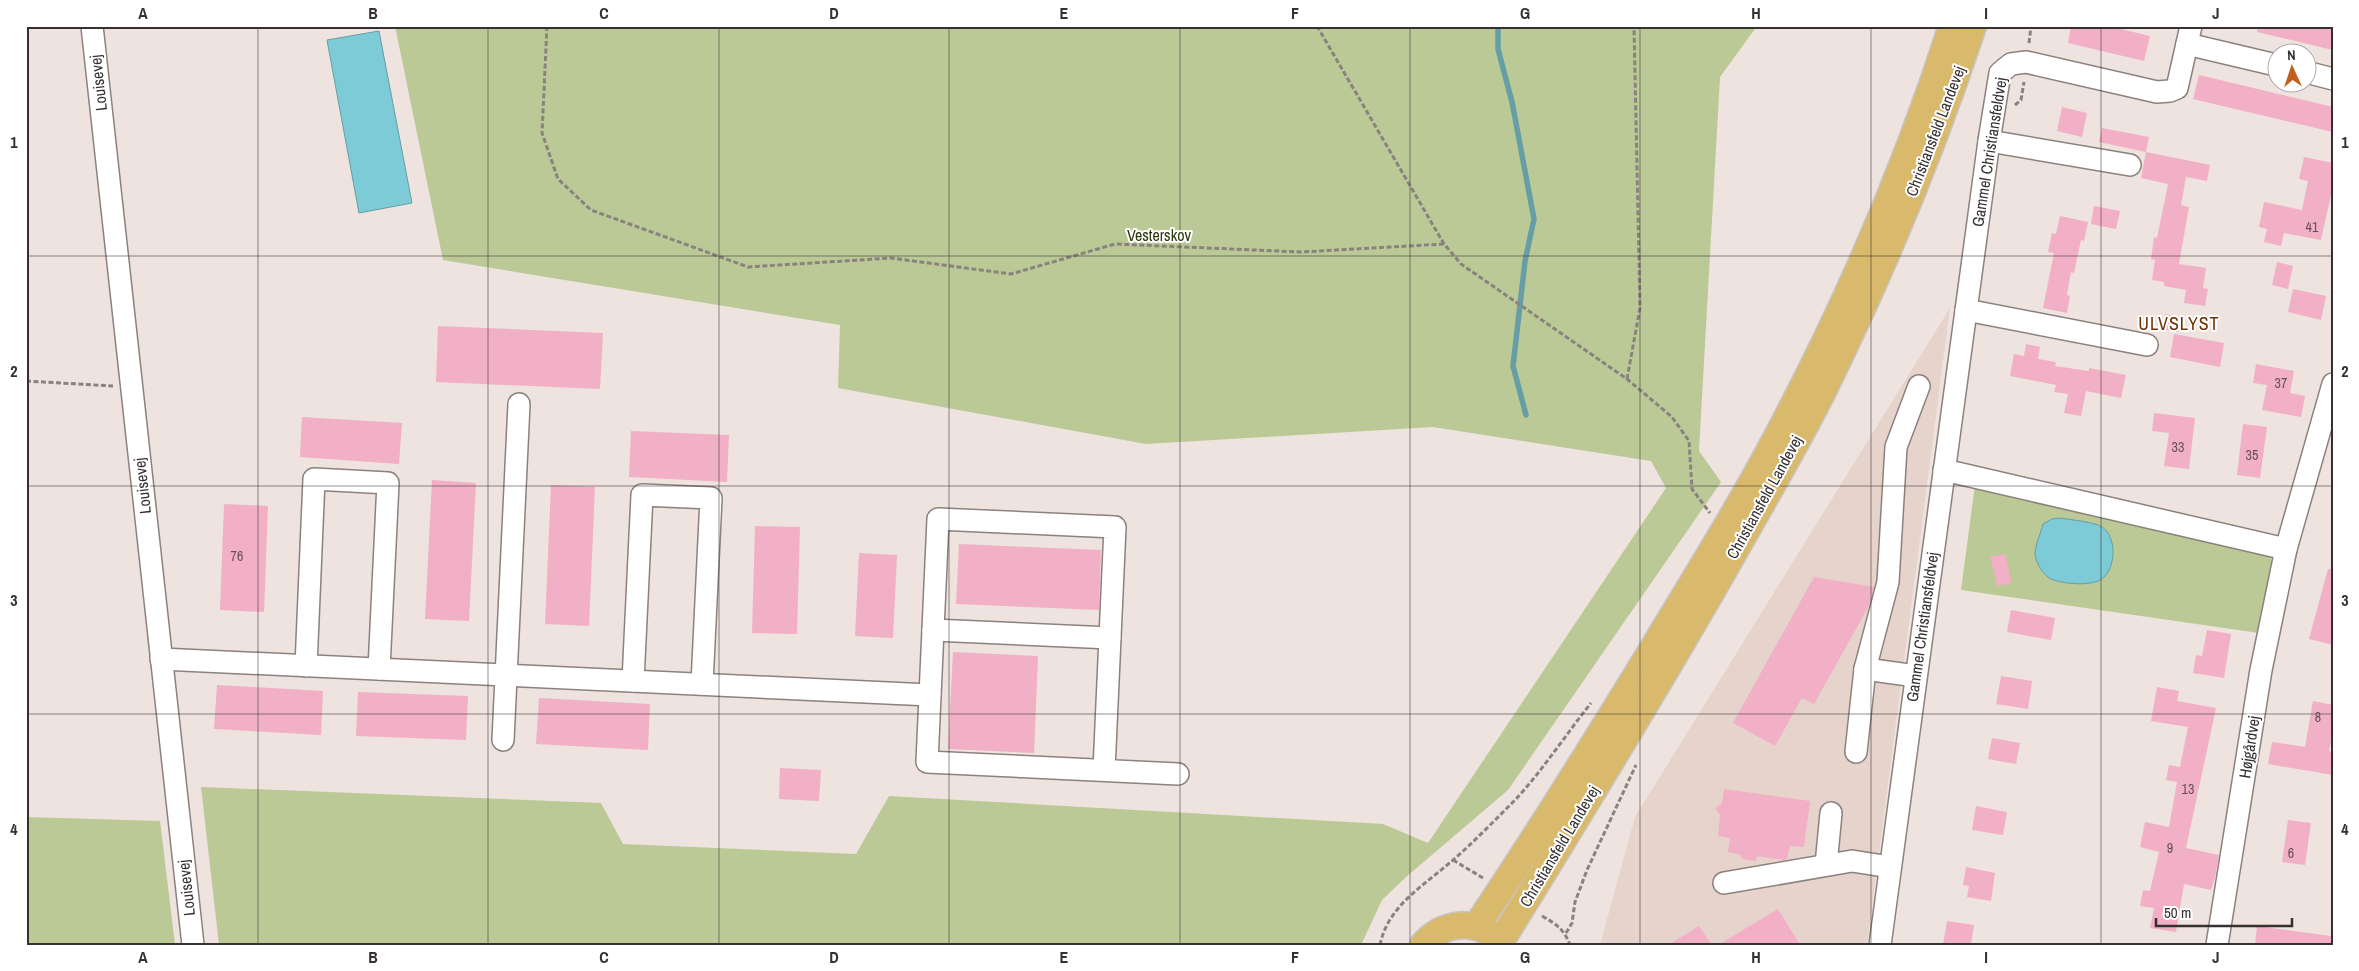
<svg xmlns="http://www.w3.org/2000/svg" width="2359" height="971" font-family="'Archivo Narrow',sans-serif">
<rect width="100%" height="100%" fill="#eee3de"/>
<!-- built -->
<path fill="#e6d3cc" d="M1950,308L1867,945H1600L1635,817Z"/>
<!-- green -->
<g fill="#bac995">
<path d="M395,26H1757L1720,77L1699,451L1721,482L1508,790L1406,877L1382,900L1361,945H219L201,787L601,803L623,844L856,854L889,796L1383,824L1428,843L1666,488L1651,461L1433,427L1146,444L838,388L840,325L443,260Z"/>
<path d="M1975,485L2269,555L2275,567L2259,633L1961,590Z"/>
<path d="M26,817L160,821L175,945H26Z"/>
</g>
<!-- water -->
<g fill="#7ccbd6" stroke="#679da4">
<path d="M379,31L412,203L359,213L327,40Z"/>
<path d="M2061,518C2071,520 2095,522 2102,527C2117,537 2116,567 2103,578C2093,587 2063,584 2051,579C2043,575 2036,563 2035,554C2035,545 2041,533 2043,524L2052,519Z"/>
</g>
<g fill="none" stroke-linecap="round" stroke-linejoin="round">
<!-- stream -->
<path stroke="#679da4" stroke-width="5.5" d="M1498,26V49L1512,102L1534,219L1525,261L1513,366L1526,415"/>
</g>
<!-- building -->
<g fill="#f1b0c5">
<path d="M2071,26H2108L2150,36L2144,61L2068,43Z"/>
<path d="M2258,26H2333V50L2257,32Z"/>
<path d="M2199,75L2333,107V132L2193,99Z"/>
<path d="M2062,107L2087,113L2082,137L2057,131Z"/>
<path d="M2102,128L2149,137L2146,152L2099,142Z"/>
<path d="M2146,152L2210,165L2207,181L2186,177L2181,205L2189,207L2179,264L2206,268L2203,288L2208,289L2205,306L2184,303L2186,290L2164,286V282L2152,280L2155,260L2151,259L2154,237L2157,238L2168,184L2141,178Z"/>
<path d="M2304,157L2333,163V186L2321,240L2284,233L2281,246L2264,242L2267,229L2259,227L2264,202L2302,210L2308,181L2299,179Z"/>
<path d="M2094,206L2120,211L2116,229L2091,224Z"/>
<path d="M2060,216L2088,222L2084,241L2081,240L2074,273L2071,272L2067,295L2070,296L2067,313L2043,308L2054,253L2048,252L2052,233L2056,234Z"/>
<path d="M2277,262L2293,266L2288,289L2272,285Z"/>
<path d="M2293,289L2326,296L2321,320L2288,312Z"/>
<path d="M2165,314L2181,317L2178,332L2162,329Z"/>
<path d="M438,326L603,333L600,389L436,382Z"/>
<path d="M2174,334L2224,343L2220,367L2170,357Z"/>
<path d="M2026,344L2040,347L2038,359L2056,362L2055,366L2089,371V368L2126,375L2121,398L2086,391L2081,416L2064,413L2068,394L2054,392L2056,385L2010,376L2014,354L2024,356Z"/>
<path d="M2256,364L2294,371L2290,393L2305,396L2301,417L2262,410L2267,385L2253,383Z"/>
<path d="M2154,413L2195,418L2189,469L2164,466L2169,433L2152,431Z"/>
<path d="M302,417L402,423L399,464L300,457Z"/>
<path d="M2243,424L2267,427L2260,478L2237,475Z"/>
<path d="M631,431L729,435L727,482L629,477Z"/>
<path d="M432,480L476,483L469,621L425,619Z"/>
<path d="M551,485L595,487L589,626L545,624Z"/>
<path d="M224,504L268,506L264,612L220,610Z"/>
<path d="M755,526L800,527L797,634L752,633Z"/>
<path d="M959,544L1101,550L1099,610L956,604Z"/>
<path d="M859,553L897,555L893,638L855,636Z"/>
<path d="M2005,554L2012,583L1997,586L1990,557Z"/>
<path d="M2328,569H2333V645L2309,639Z"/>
<path d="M1814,577L1874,587L1869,606L1814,704L1802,698L1775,746L1733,723Z"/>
<path d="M2011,610L2055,618L2051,640L2007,632Z"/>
<path d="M2207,630L2231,634L2224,678L2193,673L2196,655L2202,656Z"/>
<path d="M953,652L1038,656L1034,753L948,749Z"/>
<path d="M2001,676L2032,681L2028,709L1996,704Z"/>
<path d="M217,685L323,691L321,735L214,729Z"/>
<path d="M2157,687L2179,691L2177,701L2216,708L2186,848L2219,855L2215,877L2211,890L2184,884L2176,932L2150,928L2154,908L2140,906L2143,890L2150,891L2159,852L2140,847L2145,822L2169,827L2177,782L2166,780L2169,765L2180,767L2188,727L2151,721Z"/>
<path d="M358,692L468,696L466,740L356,736Z"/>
<path d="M539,698L650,704L648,750L536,744Z"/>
<path d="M2313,701L2333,705V731L2329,751L2333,752V775L2268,764L2272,742L2305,747Z"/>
<path d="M1992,738L2020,743L2016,764L1988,759Z"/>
<path d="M780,768L821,770L819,801L779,799Z"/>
<path d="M1724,789L1810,801L1804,847L1790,846L1787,859L1784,860L1757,856L1756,861L1742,859L1741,855L1728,852L1730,838L1718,836L1720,815L1715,808L1722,803Z"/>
<path d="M1976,806L2007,812L2003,835L1972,830Z"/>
<path d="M2288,820L2311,823L2305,865L2282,862Z"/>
<path d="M1966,867L1995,873L1991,901L1967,897L1969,886L1963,885Z"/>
<path d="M1778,909L1800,945H1718Z"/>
<path d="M1947,921L1974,925L1971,945H1943Z"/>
<path d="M1699,926L1712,945H1668Z"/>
<path d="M2257,926L2331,936V945H2255Z"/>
</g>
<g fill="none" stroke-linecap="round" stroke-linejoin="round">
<defs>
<g id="minor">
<path d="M92,26L193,945"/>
<path d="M2187,44L2276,65"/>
<path d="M2306,72L2333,79"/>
<path d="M1989,141L2130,165"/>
<path d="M1966,310L2147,345"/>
<path d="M1944,470L2286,549L2333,384"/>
<path d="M933,630L1110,638"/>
<path d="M161,659L930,695"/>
<path d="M306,666L314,479L388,483L379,669"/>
<path d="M1865,669L1888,582L1896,447L1919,386"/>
<path d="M633,681L642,495L711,498L702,684"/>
<path d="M503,740L519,404"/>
<path d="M1856,752L1865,669L1916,676"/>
<path d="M1104,770L1115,527L938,519L927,762L1178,774"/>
<path d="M1826,865L1831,813"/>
<path d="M1724,883L1852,861L1890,867"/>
<path d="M1880,945L1989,141L2000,73L2011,64L2026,62L2157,92L2170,91L2177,88L2191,26"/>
<path d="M2217,945L2261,670L2286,549"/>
</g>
<g id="major">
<path d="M1476,927C1538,834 1597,740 1655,645C1692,583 1731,522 1765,459C1840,321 1904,176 1952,26"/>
<path d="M1501,941C1577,818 1653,694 1725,568C1758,509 1793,451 1823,391C1881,273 1932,151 1973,26"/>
<path d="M1423,945C1441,924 1468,919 1492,934"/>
</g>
</defs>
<!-- minor casing -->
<use href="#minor" stroke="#8c817d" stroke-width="24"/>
<!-- major casing -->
<use href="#major" stroke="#c7c5c5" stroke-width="29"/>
<!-- path -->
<g stroke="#8a827f" stroke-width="3" stroke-dasharray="5 2.5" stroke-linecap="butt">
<path d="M547,26L542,133L558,179L591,210L748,267L891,258L1011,274L1115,244L1301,252L1444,244"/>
<path d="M1317,26L1444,244L1461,264L1627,379L1672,417L1689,441L1692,489L1710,513"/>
<path d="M2029,43L2031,26"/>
<path d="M2015,105L2021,100L2024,82"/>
<path d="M1627,379L1640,308L1634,26"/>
<path d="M26,381L113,386"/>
<path d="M1453,860L1483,878"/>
<path d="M1542,916C1556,924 1564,929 1570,945"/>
<path d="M1566,933L1572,923L1575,902L1587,870L1636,765"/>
<path d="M1380,945C1388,905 1425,885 1453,860C1475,841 1496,819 1516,799C1542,771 1567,733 1591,703"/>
</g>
<!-- minor -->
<use href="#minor" stroke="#fff" stroke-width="21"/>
<!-- major -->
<use href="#major" stroke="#d9b96b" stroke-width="26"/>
</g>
<!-- grid -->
<path fill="none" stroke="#363130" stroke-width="1" stroke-opacity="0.55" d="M258,26V945M488,26V945M719,26V945M949,26V945M1180,26V945M1410,26V945M1640,26V945M1871,26V945M2101,26V945M26,256H2333M26,486H2333M26,714H2333"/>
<g text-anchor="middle" stroke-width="4" stroke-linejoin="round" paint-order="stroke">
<!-- number labels -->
<g font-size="14" fill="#655155">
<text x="2312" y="232">41</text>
<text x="2281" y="388">37</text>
<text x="2178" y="452">33</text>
<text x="2252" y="460">35</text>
<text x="237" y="561">76</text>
<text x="2318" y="722">8</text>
<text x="2188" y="794">13</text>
<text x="2170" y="853">9</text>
<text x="2291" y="858">6</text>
</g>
<!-- street labels -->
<g font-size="16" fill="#363130" stroke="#fff">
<text transform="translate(98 83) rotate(-96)" y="6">Louisevej</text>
<text transform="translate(1935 131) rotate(-69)" y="6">Christiansfeld Landevej</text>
<text transform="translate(1989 152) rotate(-81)" y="6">Gammel Christiansfeldvej</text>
<text transform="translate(142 486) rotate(-96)" y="6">Louisevej</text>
<text transform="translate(1764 497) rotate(-61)" y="6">Christiansfeld Landevej</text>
<text transform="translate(1922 627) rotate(-82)" y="6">Gammel Christiansfeldvej</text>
<text transform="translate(2249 747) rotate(-81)" y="6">Højgårdvej</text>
<text transform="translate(1559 846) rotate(-59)" y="6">Christiansfeld Landevej</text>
<text transform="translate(186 888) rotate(-96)" y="6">Louisevej</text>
</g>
<!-- park labels -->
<g font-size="16" fill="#2d370c" stroke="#fff">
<text x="1159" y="241">Vesterskov</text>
</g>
<!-- neighbourhood labels -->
<g font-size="18" letter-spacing="1" fill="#6d3103" stroke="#fff">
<text x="2179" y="330">ULVSLYST</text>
</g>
</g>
<!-- border -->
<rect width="2359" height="971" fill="none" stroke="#ffffff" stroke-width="55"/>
<!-- north arrow -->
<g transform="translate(2292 68) rotate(357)"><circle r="24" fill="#ffffff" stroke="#afadac"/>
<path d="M0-4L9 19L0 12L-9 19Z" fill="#c0601c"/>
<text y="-8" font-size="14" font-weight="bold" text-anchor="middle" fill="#363130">N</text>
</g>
<!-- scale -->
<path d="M2156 918v8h136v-8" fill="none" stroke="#363130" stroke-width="2.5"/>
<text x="2164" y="918" font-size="15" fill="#363130" stroke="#ffffff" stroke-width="4" paint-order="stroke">50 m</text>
<rect x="28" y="28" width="2304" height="916" fill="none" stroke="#363130" stroke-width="2"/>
<g font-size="16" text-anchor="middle" font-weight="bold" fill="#363130">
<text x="143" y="19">A</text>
<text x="373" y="19">B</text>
<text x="604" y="19">C</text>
<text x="834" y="19">D</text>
<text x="1064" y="19">E</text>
<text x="1295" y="19">F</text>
<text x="1525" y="19">G</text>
<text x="1756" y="19">H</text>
<text x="1986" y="19">I</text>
<text x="2216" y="19">J</text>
<text x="14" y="148">1</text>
<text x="2345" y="148">1</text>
<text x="14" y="377">2</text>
<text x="2345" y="377">2</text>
<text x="14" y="606">3</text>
<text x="2345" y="606">3</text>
<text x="14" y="835">4</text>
<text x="2345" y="835">4</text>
<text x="143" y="963">A</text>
<text x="373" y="963">B</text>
<text x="604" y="963">C</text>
<text x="834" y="963">D</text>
<text x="1064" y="963">E</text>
<text x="1295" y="963">F</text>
<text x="1525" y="963">G</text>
<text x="1756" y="963">H</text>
<text x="1986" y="963">I</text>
<text x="2216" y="963">J</text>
</g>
</svg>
